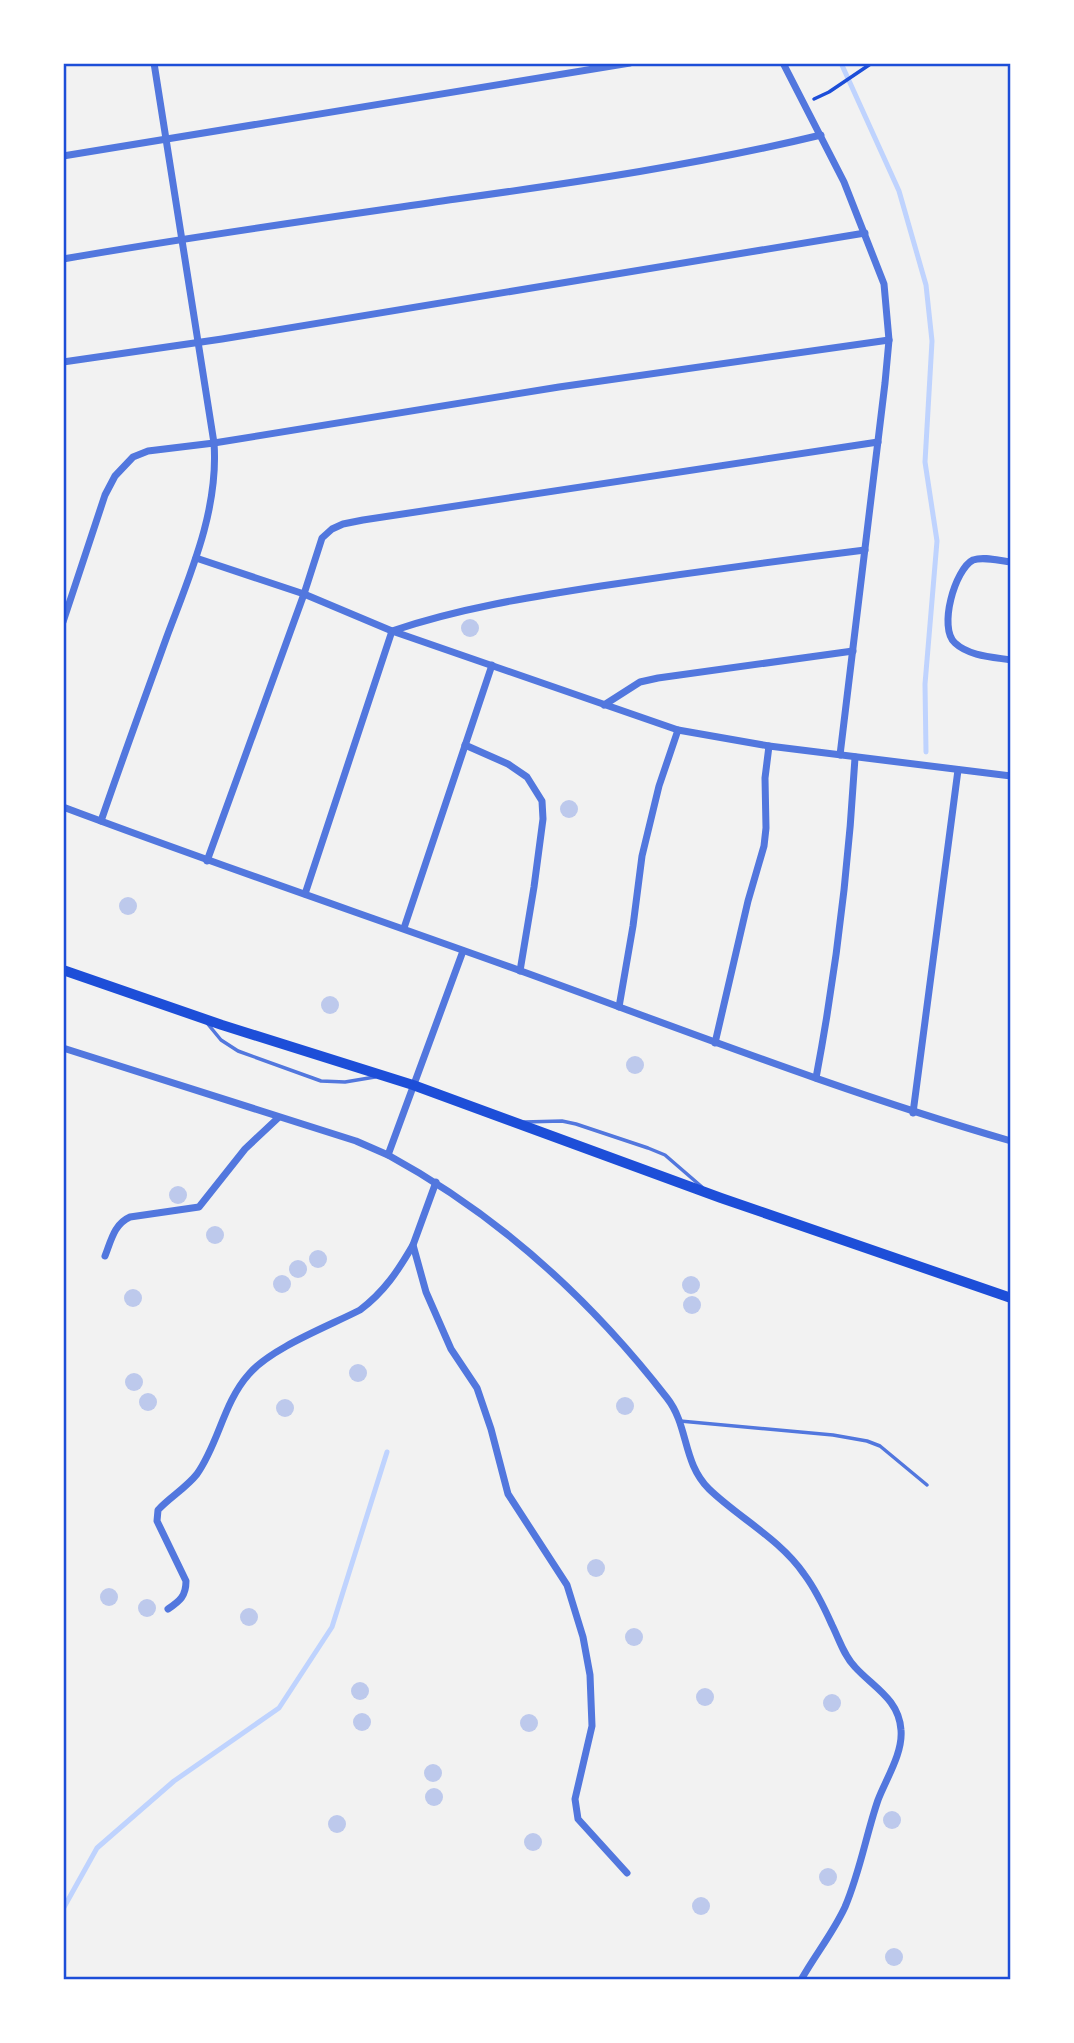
<svg xmlns="http://www.w3.org/2000/svg" width="1074" height="2043" font-family="Overpass,sans-serif">
<rect width="100%" height="100%" fill="#f2f2f2"/>
<g fill="none" stroke-linecap="round" stroke-linejoin="round">
<!-- stream -->
<g stroke="#bfd3fe" stroke-width="5">
<path d="M841,63L899,191L926,285L932,341L925,462L937,541L925,684L926,752"/>
<path d="M63,1909L97,1848L174,1781L279,1708L332,1627L387,1452"/>
</g>
</g>
<!-- building -->
<g fill="#bdc9ec">
<circle cx="470" cy="628" r="9"/>
<circle cx="569" cy="809" r="9"/>
<circle cx="128" cy="906" r="9"/>
<circle cx="330" cy="1005" r="9"/>
<circle cx="635" cy="1065" r="9"/>
<circle cx="178" cy="1195" r="9"/>
<circle cx="215" cy="1235" r="9"/>
<circle cx="318" cy="1259" r="9"/>
<circle cx="298" cy="1269" r="9"/>
<circle cx="282" cy="1284" r="9"/>
<circle cx="691" cy="1285" r="9"/>
<circle cx="133" cy="1298" r="9"/>
<circle cx="692" cy="1305" r="9"/>
<circle cx="358" cy="1373" r="9"/>
<circle cx="134" cy="1382" r="9"/>
<circle cx="148" cy="1402" r="9"/>
<circle cx="625" cy="1406" r="9"/>
<circle cx="285" cy="1408" r="9"/>
<circle cx="596" cy="1568" r="9"/>
<circle cx="109" cy="1597" r="9"/>
<circle cx="147" cy="1608" r="9"/>
<circle cx="249" cy="1617" r="9"/>
<circle cx="634" cy="1637" r="9"/>
<circle cx="360" cy="1691" r="9"/>
<circle cx="705" cy="1697" r="9"/>
<circle cx="832" cy="1703" r="9"/>
<circle cx="362" cy="1722" r="9"/>
<circle cx="529" cy="1723" r="9"/>
<circle cx="433" cy="1773" r="9"/>
<circle cx="434" cy="1797" r="9"/>
<circle cx="892" cy="1820" r="9"/>
<circle cx="337" cy="1824" r="9"/>
<circle cx="533" cy="1842" r="9"/>
<circle cx="828" cy="1877" r="9"/>
<circle cx="701" cy="1906" r="9"/>
<circle cx="894" cy="1957" r="9"/>
</g>
<g fill="none" stroke-linecap="round" stroke-linejoin="round">
<!-- path -->
<path stroke="#1d4ed8" stroke-width="3.5" d="M814,99L829,92L872,63"/>
<!-- service -->
<g stroke="#5277de" stroke-width="3.5">
<path d="M207,1023L221,1040L238,1051L321,1081L345,1082L375,1077"/>
<path d="M524,1122L562,1121L576,1124L648,1148L665,1155L702,1187"/>
<path d="M680,1421L833,1435L867,1441L880,1446L927,1485"/>
</g>
<!-- minor -->
<g stroke="#5277de" stroke-width="7">
<path d="M783,63L844,182L884,284L889,340L885,383L840,755"/>
<path d="M63,156L630,63"/>
<path d="M63,259C194,236 325,218 456,199C579,182 701,164 821,135"/>
<path d="M63,362L222,339L865,233"/>
<path d="M196,558L304,594L392,631L678,730L769,746L1011,776"/>
<path d="M1011,562C1000,561 984,556 973,560C955,569 938,628 955,643C969,656 992,657 1011,660"/>
<path d="M63,622L105,495L115,476L133,457L148,451L214,443L559,387L889,340"/>
<path d="M604,705L640,682L658,678L853,651"/>
<path d="M465,745L508,764L527,777L542,801L543,819L534,887L520,971"/>
<path d="M63,807C215,864 368,916 521,971C684,1030 845,1093 1011,1141"/>
<path d="M101,821C122,760 144,700 166,639C189,577 219,511 214,443L154,63"/>
<path d="M207,861L304,594L322,538L332,529L343,524L363,520L878,442"/>
<path d="M305,894L392,631C460,608 530,597 601,586C688,573 776,561 865,550"/>
<path d="M404,928L492,665"/>
<path d="M619,1007L633,926L642,856L659,786L678,730"/>
<path d="M715,1043L748,901L764,846L766,828L765,778L769,746"/>
<path d="M63,1048L356,1141L388,1155L463,951"/>
<path d="M816,1078C836,972 849,865 855,757"/>
<path d="M913,1113L958,770"/>
<path d="M388,1155C498,1215 591,1300 667,1398C689,1426 682,1462 709,1489C739,1518 780,1539 804,1574C816,1590 824,1607 832,1625C839,1639 844,1656 855,1667C873,1687 899,1699 901,1730C903,1753 886,1779 878,1800C866,1835 860,1872 845,1907C833,1933 815,1955 801,1980"/>
<path d="M436,1182L413,1245L426,1292L451,1349L477,1388L491,1429L508,1494L567,1585L583,1637L590,1675L592,1726L575,1799L578,1819L627,1873"/>
<path d="M105,1256C111,1241 114,1224 130,1217L199,1207L245,1149L278,1118"/>
<path d="M168,1609C180,1601 186,1596 186,1581L157,1521L158,1510C170,1497 186,1488 197,1474C219,1443 223,1403 249,1374C271,1348 329,1326 360,1310C384,1292 398,1271 413,1245"/>
</g>
<!-- secondary -->
<path stroke="#1d4ed8" stroke-width="10" d="M63,970L222,1025L413,1085L721,1198L1011,1298"/>
</g>
<!-- border -->
<rect width="1074" height="2043" fill="none" stroke="#ffffff" stroke-width="130"/>
<rect x="65" y="65" width="944" height="1913" fill="none" stroke="#1d4ed8" stroke-width="2.5"/>
</svg>
